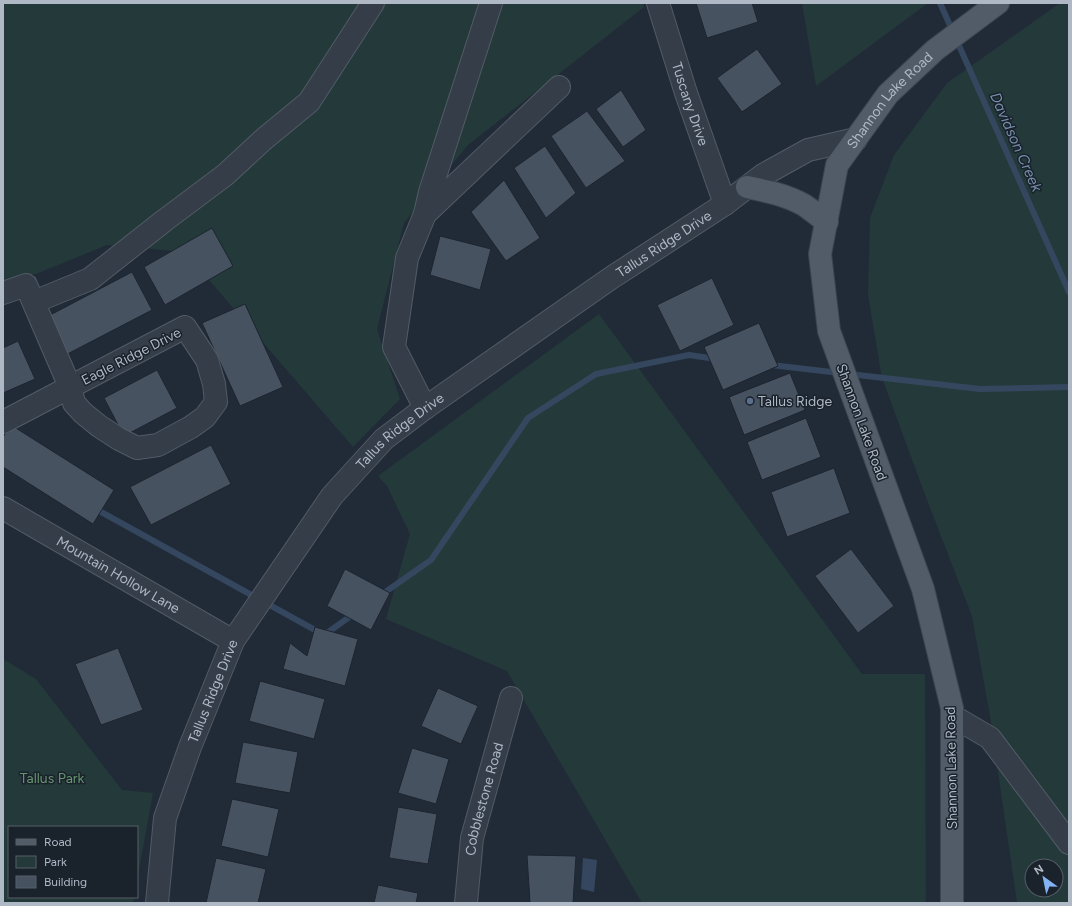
<svg xmlns="http://www.w3.org/2000/svg" width="1072" height="906" font-family="Figtree,sans-serif">
<rect width="100%" height="100%" fill="#212b37"/>
<!-- green -->
<g fill="#24393a" fill-rule="evenodd">
<path d="M3,3H643L644,7L468,145L404,223L377,329L400,399L353,447L185,252L107,245L36,274L3,279Z"/>
<path d="M802,3H928L816,86Z"/>
<path d="M1060,3H1069V903H1017L990,716L972,616L927,500L882,378L868,295L870,218L894,155L947,83ZM1032,866H1056V890H1032Z"/>
<path d="M599,314L862,674H925L926,903H642L507,671L386,619L410,534L387,486L378,476Z"/>
<path d="M3,659L36,679L122,790L153,793L137,881V827H9V897H134L133,903H3Z"/>
</g>
<!-- water -->
<path fill="#35475e" d="M583,858L597,860L594,892L581,889Z"/>
<g fill="none" stroke-linecap="round" stroke-linejoin="round">
<!-- stream -->
<g stroke="#35475e" stroke-width="6">
<path d="M940,3L1069,292"/>
<path d="M771,365L840,373"/>
<path d="M849,374L980,389L1069,387"/>
<path d="M94,508L324,635L355,613"/>
<path d="M381,595L431,560L528,418L596,374L689,355L716,359"/>
</g>
</g>
<!-- building -->
<g fill="#475261" stroke="#1c242f">
<path d="M696,3H752L758,22L707,38Z"/>
<path d="M757,49L782,84L742,112L717,78Z"/>
<path d="M621,90L646,130L623,147L596,109Z"/>
<path d="M587,111L625,161L586,188L551,136Z"/>
<path d="M545,146L576,193L546,218L514,168Z"/>
<path d="M504,180L540,238L506,261L471,212Z"/>
<path d="M212,228L233,266L165,305L144,267Z"/>
<path d="M440,236L491,249L480,290L430,275Z"/>
<path d="M132,272L152,310L54,361L35,323Z"/>
<path d="M712,278L734,325L680,351L657,305Z"/>
<path d="M245,304L283,387L240,406L202,323Z"/>
<path d="M759,323L778,366L723,390L704,347Z"/>
<path d="M18,341L35,379L3,393V348Z"/>
<path d="M157,370L177,408L124,436L104,398Z"/>
<path d="M790,373L805,410L744,435L729,397Z"/>
<path d="M806,418L821,457L762,480L747,442Z"/>
<path d="M11,425L114,490L93,524L3,467V437Z"/>
<path d="M211,445L231,484L151,525L130,487Z"/>
<path d="M834,468L850,513L787,537L771,492Z"/>
<path d="M851,549L894,606L858,633L815,576Z"/>
<path d="M345,569L390,593L371,630L327,606Z"/>
<path d="M315,627L358,639L345,686L283,669L290,643L307,656Z"/>
<path d="M118,648L143,710L101,725L75,664Z"/>
<path d="M260,681L325,699L314,739L249,721Z"/>
<path d="M438,688L478,706L461,744L421,726Z"/>
<path d="M243,742L298,752L290,793L235,783Z"/>
<path d="M412,748L449,759L436,804L398,793Z"/>
<path d="M232,799L279,809L268,857L221,846Z"/>
<path d="M398,807L437,814L428,864L389,858Z"/>
<path d="M527,855L576,856L573,903H530Z"/>
<path d="M216,858L266,869L258,903H206Z"/>
<path d="M378,885L418,893L416,903H374Z"/>
</g>
<g fill="none" stroke-linecap="round" stroke-linejoin="round">
<defs>
<g id="minor">
<path id="s1" d="M658,3L686,93L725,204"/>
<path d="M425,214L430,192L491,3"/>
<path d="M3,293L26,285L70,387L74,403L83,413L99,426L119,439L137,448L158,445L191,427L205,417L216,402L214,384L207,360L185,327C124,359 64,390 3,422"/>
<path d="M34,302L90,279L165,220L225,175L264,139L309,102L373,3"/>
<path d="M425,408L394,347L407,258L425,214L559,87"/>
<path id="s2" d="M3,508L233,641"/>
<path d="M952,718L961,721L990,738L1069,843"/>
<path id="s3" d="M157,903L165,818L190,747L233,641L332,496L384,439L425,408L611,278L725,204L763,175L808,150L856,139"/>
<path id="s4" d="M466,903L472,838L511,698"/>
</g>
<g id="major">
<path d="M747,187C767,191 786,195 804,205C812,210 819,217 827,222"/>
<path id="s5" d="M952,903V708L923,589L829,331L820,254L837,165L888,94L935,50L998,3"/>
</g>
</defs>
<!-- minor casing -->
<use href="#minor" stroke="#525b66" stroke-width="24"/>
<!-- major casing -->
<use href="#major" stroke="#3e4652" stroke-width="24"/>
<!-- minor -->
<use href="#minor" stroke="#343d48" stroke-width="22"/>
<!-- major -->
<use href="#major" stroke="#525c68" stroke-width="22"/>
</g>
<!-- markers -->
<circle fill="#5c6f8a" stroke="#1a222c" stroke-width="1.5" cx="750" cy="401" r="4"/>
<g text-anchor="middle" stroke-width="3" stroke-linejoin="round" paint-order="stroke">
<!-- street labels -->
<g font-size="14" fill="#afb8c5" stroke="#1a222c">
<text dy="5" stroke="none"><textPath href="#s5" startOffset="844">Shannon Lake Road</textPath></text>
<text dy="5" stroke="none"><textPath href="#s1" startOffset="106">Tuscany Drive</textPath></text>
<text dy="5" stroke="none"><textPath href="#s3" startOffset="869">Tallus Ridge Drive</textPath></text>
<text transform="translate(131 356) rotate(-27)" y="5">Eagle Ridge Drive</text>
<text transform="translate(862 422) rotate(70)" y="5">Shannon Lake Road</text>
<text dy="5" stroke="none"><textPath href="#s3" startOffset="545">Tallus Ridge Drive</textPath></text>
<text dy="5" stroke="none"><textPath href="#s2" startOffset="133">Mountain Hollow Lane</textPath></text>
<text dy="5" stroke="none"><textPath href="#s3" startOffset="221">Tallus Ridge Drive</textPath></text>
<text transform="translate(951 768) rotate(-91)" y="5">Shannon Lake Road</text>
<text dy="5" stroke="none"><textPath href="#s4" startOffset="106">Cobblestone Road</textPath></text>
</g>
<!-- poi labels -->
<g font-size="14" fill="#afb8c5" stroke="#1a222c" text-anchor="start">
<text x="758" y="406">Tallus Ridge</text>
</g>
<!-- park labels -->
<g font-size="14" fill="#679570" stroke="#1a222c">
<text x="52" y="783">Tallus Park</text>
</g>
<!-- water labels -->
<g font-size="15" font-style="italic" fill="#778fac" stroke="#1a222c">
<text transform="translate(1016 142) rotate(66)" y="5">Davidson Creek</text>
</g>
</g>
<!-- border -->
<rect width="1072" height="906" fill="none" stroke="#afb8c5" stroke-width="8"/>
<!-- legend -->
<rect x="8" y="826" width="130" height="72" fill="#1a222c" stroke="#565e69"/>
<rect x="16" y="839" width="20" height="6" fill="#525c68" stroke="#565e69"/>
<text x="44" y="846" font-size="12" fill="#afb8c5">Road</text>
<rect x="16" y="856" width="20" height="12" fill="#24393a" stroke="#565e69"/>
<text x="44" y="866" font-size="12" fill="#afb8c5">Park</text>
<rect x="16" y="876" width="20" height="12" fill="#475261" stroke="#565e69"/>
<text x="44" y="886" font-size="12" fill="#afb8c5">Building</text>
<!-- north arrow -->
<g transform="translate(1044 878) rotate(327)"><circle r="19" fill="#1a222c" stroke="#565e69"/>
<path d="M0-3L7 15L0 10L-7 15Z" fill="#83b2f5"/>
<text y="-6" font-size="11" font-weight="bold" text-anchor="middle" fill="#afb8c5">N</text>
</g>
</svg>
